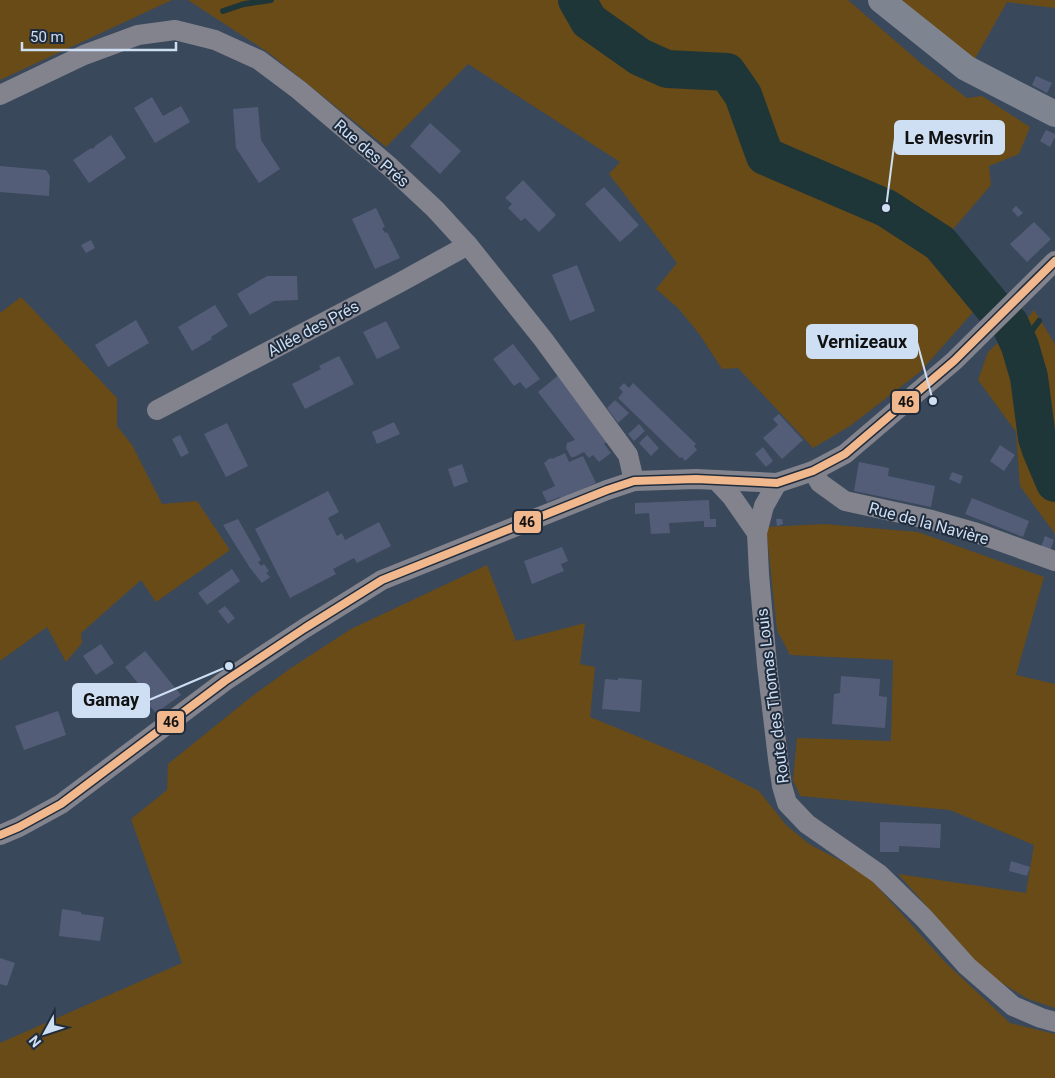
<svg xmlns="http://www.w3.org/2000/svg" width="1055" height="1078" font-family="Roboto,sans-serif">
<rect width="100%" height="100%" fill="#39485b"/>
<!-- green -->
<g fill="#694b18">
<path d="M0,0H172L0,80Z"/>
<path d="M188,0H848L923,65L967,98L982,96L1030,127L1019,154L989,166L991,185L948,235L999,286L974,311L920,372L850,426L813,448L738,368L722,369L700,335L678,308L656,289L677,263L609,174L620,162L468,64L386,147L269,53Z"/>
<path d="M892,0H1055V8L1007,2L972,64Z"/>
<path d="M21,297L117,398V426L132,445L162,504L197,501L230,550L156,602L141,580L81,633L82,643L66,662L47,627L0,661V313Z"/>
<path d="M1034,310L1055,344V458L1047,434L1042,389L1022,325Z"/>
<path d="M1004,337L1018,382L1025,409L1017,432L1055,502V534L1020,486L1016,432L978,380L988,352Z"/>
<path d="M824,524L918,532L1044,577L1016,675L1055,684V1008L1028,999L987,974L898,874L1026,893L1034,845L950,810L800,796L793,780L797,738L891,741L893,660L790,655L777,630L766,527Z"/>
<path d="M487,565L516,641L585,623L580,664L595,667L590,717L707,765L759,791L786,825L809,844L866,874L945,962L1010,1023L1055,1034V1078H0V1043L182,963L131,819L167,790L168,764L251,697L291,668L351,629Z"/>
</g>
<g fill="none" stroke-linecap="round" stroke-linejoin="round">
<!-- stream -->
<g stroke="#1f3638" stroke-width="6">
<path d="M223,11L244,4L271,0"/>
<path d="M1020,346L1039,321"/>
</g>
<!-- river -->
<path stroke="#1f3638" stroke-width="38" d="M577,0L589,21L640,57L667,69L727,72L743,95L765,156L886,208L940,243L994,308L1010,324L1020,346L1029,377L1037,438L1041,450L1055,483"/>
</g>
<!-- building -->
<g fill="#545d78">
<path d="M1036,76L1052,83L1047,93L1032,85Z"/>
<path d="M152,97L163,116L181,106L190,122L155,143L134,108Z"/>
<path d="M258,107L261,140L280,169L259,183L236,148L233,109Z"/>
<path d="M430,123L461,151L440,174L410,146Z"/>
<path d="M1046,130L1055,134V137L1050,147L1040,141Z"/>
<path d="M111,135L126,158L89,183L73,160L91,148L92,149L95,147V146Z"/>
<path d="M0,166L46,170L50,176L49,196L0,192Z"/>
<path d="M523,180L556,215L539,232L525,218L521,221L508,208L512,204L505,198Z"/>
<path d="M604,187L639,225L620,242L585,204Z"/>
<path d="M1016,206L1023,213L1018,217L1012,210Z"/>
<path d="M376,208L385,227L382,228L385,233L387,232L400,258L375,269L352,219Z"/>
<path d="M1034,222L1051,239L1027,262L1010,244Z"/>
<path d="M91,240L95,248L86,253L81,245Z"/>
<path d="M577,265L595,311L570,321L552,275Z"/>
<path d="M267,276H297L298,300L274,301L250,315L237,294Z"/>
<path d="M215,305L228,326L211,337L212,339L192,351L178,327Z"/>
<path d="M136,320L149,343L108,367L95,345Z"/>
<path d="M386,321L400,348L377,359L363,332Z"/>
<path d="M513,344L540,379L526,389L520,382L514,386L493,359Z"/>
<path d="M339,356L354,384L305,409L292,384L321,369L319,366Z"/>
<path d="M560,374L611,440L604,444L611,453L599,462L593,455L589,458L584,452L574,457H571L566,448L567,443L575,440L538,392Z"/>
<path d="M624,383L629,388L633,383L696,444L694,446L697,450L685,461L682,457L680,458L618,398L623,392L619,388Z"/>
<path d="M615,400L629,413L618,423L607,408Z"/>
<path d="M779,414L803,440L782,459L763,438L778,425L773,419Z"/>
<path d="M394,422L400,434L377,444L372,432Z"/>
<path d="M227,423L248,466L226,477L204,434Z"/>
<path d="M639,424L645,431L634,441L628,434Z"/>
<path d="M180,435L189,453L181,457L172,439Z"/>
<path d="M647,435L659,448L651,456L639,443Z"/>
<path d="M1000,445L1015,455L1004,471L990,461Z"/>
<path d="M763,447L773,461L766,467L755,454Z"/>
<path d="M565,453L569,462L583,456L596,483L561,499L560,497L547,502L542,492L555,486L544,463L547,461V460L551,458L552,459Z"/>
<path d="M859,462L889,468L888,476L935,486L931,507L854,491Z"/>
<path d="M462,464L468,482L454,487L448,469Z"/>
<path d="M952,472L963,476L960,484L949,479Z"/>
<path d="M328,491L339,512L328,518L337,536L342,533L345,540L379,522L391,546L357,563L354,558L333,569L336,574L290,598L255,529Z"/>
<path d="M972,498L1029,521L1023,537L965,514Z"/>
<path d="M709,500L710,519H716V527H704V521L669,523L670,533L651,534L649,513L635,514V503Z"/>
<path d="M238,519L261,560L258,562L261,566L264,564L269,571L266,573L270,577L262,583L250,568L223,525Z"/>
<path d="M776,519H782L783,524L777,526Z"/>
<path d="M1045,536L1054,540L1050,551L1041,547Z"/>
<path d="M562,547L568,561L561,564L564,571L532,584L524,561Z"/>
<path d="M232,569L240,581L207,605L198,593Z"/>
<path d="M225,606L235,618L228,624L218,611Z"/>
<path d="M101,644L114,663L96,675L83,656Z"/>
<path d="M145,651L181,695L156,713L148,704L152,701L125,667Z"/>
<path d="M841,676L880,679L879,696L887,697L885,728L832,724L834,694L840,693Z"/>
<path d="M618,678L642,680L640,712L602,709L605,679L618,680Z"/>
<path d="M58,711L66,735L24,750L15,726Z"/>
<path d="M880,822L941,824L940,848L899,846V852H880Z"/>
<path d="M1011,861L1030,867L1027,876L1009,871Z"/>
<path d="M62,909L81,912V914L104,917L100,941L59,936Z"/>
<path d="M0,958L15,963L7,986L0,984Z"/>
</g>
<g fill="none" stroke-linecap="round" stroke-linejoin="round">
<!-- minor -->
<g stroke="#82838d" stroke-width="20">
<path d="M0,95L84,55L138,35L175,30L215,40L259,60L299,90L390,167L435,209L468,245L543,339L628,455L634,481"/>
<path d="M157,410L399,283L468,245"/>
<path d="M813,471L820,483L845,501L932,520L974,532L1055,561"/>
<path d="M716,480L732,497L757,533"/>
<path d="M777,483L764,506L757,533L759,574L767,665L778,759L782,786L787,803L807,824L879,874L924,918L967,966L1013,1006L1041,1018L1055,1022"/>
<path d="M0,835L19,827L61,804L225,681L305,628L382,580L607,490L634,481L696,479L777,483L813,471L845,454L954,361L1055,261"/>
</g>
<!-- major -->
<path stroke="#7f8491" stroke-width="26" d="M881,0L966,68L1055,114"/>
<defs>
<path id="bus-1" d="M0,835L19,827L61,804L225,681L305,628L382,580L607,490L634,481L696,479L777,483L813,471L845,454L954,361L1055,261"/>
</defs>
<!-- bus-1 casing -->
<use href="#bus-1" stroke="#202c3c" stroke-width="11"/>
<!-- bus-1 -->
<use href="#bus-1" stroke="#f1b78d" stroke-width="8"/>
</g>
<g text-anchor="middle" stroke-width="4" stroke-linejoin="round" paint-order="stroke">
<!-- street labels -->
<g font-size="16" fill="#cedff4" stroke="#202c3c">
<text transform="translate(372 153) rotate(41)" y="6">Rue des Prés</text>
<text transform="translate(313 328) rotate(-28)" y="6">Allée des Prés</text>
<text transform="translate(929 523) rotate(15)" y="6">Rue de la Navière</text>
<text transform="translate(772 696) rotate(-97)" y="6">Route des Thomas Louis</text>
</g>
</g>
<!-- callouts -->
<path fill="none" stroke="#cedff4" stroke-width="2" d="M886 208L895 138M933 401L917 342M229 666L149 700"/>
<g fill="#cedff4" stroke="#202c3c" stroke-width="2">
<circle cx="886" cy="208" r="5"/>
<circle cx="933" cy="401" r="5"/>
<circle cx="229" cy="666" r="5"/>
</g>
<g fill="#cedff4" stroke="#cedff4" stroke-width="2">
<rect x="895" y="121" width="109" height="33" rx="5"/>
<rect x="807" y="325" width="110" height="33" rx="5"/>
<rect x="73" y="684" width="76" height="33" rx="5"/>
</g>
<g font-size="18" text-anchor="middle" font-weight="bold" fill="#111">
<text x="949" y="144">Le Mesvrin</text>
<text x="862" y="348">Vernizeaux</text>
<text x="111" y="706">Gamay</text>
</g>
<g stroke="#202c3c" stroke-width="2">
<rect x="891" y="390" width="29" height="24" rx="5" fill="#f1b78d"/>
<rect x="513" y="510" width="29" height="24" rx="5" fill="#f1b78d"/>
<rect x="156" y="710" width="29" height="24" rx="5" fill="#f1b78d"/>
</g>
<g font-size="14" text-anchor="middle" font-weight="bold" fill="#111">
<text x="906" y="407">46</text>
<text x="527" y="527">46</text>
<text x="171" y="727">46</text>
</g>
<!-- north arrow -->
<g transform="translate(45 1033) rotate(230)" stroke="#202c3c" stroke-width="4" paint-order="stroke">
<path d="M0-4L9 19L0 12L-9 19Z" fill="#cedff4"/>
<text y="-8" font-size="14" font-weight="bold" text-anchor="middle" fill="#cedff4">N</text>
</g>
<!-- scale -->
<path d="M22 42v8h154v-8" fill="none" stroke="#cedff4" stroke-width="2.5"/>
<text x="30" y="42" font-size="15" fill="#cedff4" stroke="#202c3c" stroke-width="4" paint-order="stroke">50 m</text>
</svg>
